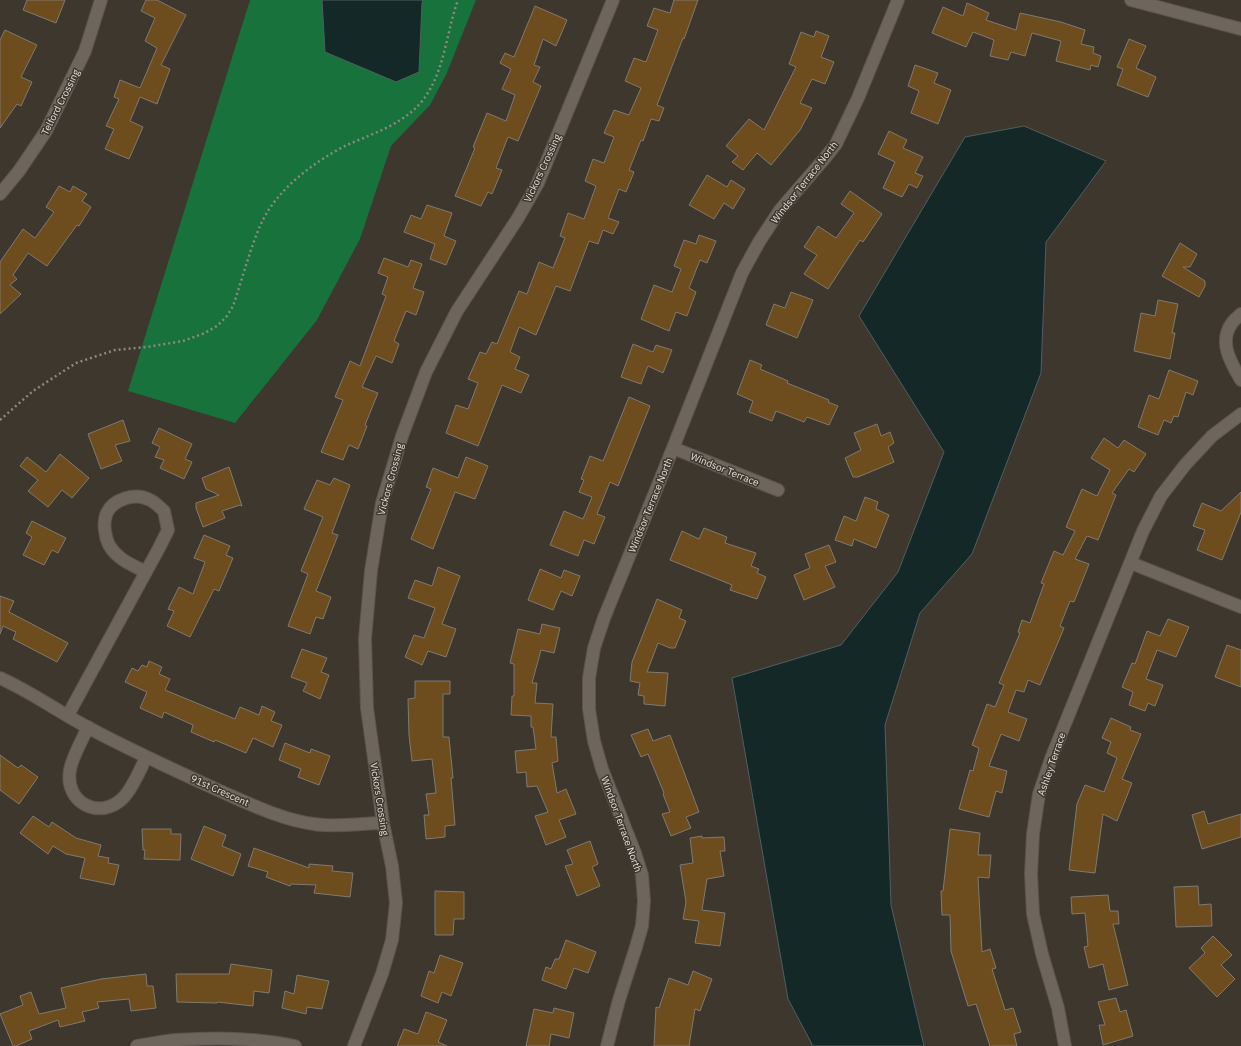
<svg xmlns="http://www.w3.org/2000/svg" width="1241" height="1046" font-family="'IBM Plex Sans',sans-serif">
<rect width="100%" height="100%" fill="#3d372e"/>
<!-- green -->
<path fill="#17723b" d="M250,0H476L446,75L430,105L391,146L360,239L317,320L235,423L128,391Z"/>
<!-- water -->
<g fill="#142828" stroke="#525f5e">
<path d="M322,0H423L422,3L419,72L396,82L325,52Z"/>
<path d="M1024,126L1106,161L1046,242L1041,373L972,554L920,613L885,725L891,905L924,1046H813L788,999L732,678L841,645L898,572L944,452L859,316L965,137Z"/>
</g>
<!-- building -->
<g fill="#6d4d1d" stroke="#817970">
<path d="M27,0H65L56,23L23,10Z"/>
<path d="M146,0H157L186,15L161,65L170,69L157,104L140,97L130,121L143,127L129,159L105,149L114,129L106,126L119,99L114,97L120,80L140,88L157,48L145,41L155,18L141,11Z"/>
<path d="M674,0H698L684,39L683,38L657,105L664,108L659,121L651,119L643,141L641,140L629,170L634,172L626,192L619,189L608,218L619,222L613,234L603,230L598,244L589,241L570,291L556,286L536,335L519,327L510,352L520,357L515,369L529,375L521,393L502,385L478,446L446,433L456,405L468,409L478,383L468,379L480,352L486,354L492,342L497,344L519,291L527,294L539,262L553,268L565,238L560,236L568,213L584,219L596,186L585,181L593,159L604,163L614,137L604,133L614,110L629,115L641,88L625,81L634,58L646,62L658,30L647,26L654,8L670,13Z"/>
<path d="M967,3L989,13L986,20L1016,30L1020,13L1061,22L1085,30L1081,44L1094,47L1093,53L1101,56L1098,67L1091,65L1090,70L1056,61L1061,41L1032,33L1025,56L1011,52L1008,60L990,56L994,40L973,32L966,47L932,33L943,7L963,16Z"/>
<path d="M535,6L567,20L556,46L543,39L534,65L540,67L533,82L541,86L518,141L508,137L496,168L502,170L492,194L488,192L481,206L455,196L475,148L473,147L487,113L506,121L515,95L502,89L511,69L500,63L505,53L514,57Z"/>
<path d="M5,30L37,45L21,77L32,82L21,106L17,104L0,128V40Z"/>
<path d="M816,31L829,36L821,57L834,62L825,84L812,79L800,103L812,108L800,130L771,165L757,153L743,170L732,162L738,156L726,146L749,119L764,130L796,67L789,64L801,32L814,37Z"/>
<path d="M1129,39L1146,46L1136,68L1156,77L1148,97L1117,85L1123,69L1117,67Z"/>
<path d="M915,65L938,73L934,83L951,90L938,124L911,113L919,91L908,86Z"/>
<path d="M889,131L907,140L903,148L923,157L915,173L923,176L917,188L909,184L902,197L883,188L895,162L878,154Z"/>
<path d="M707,175L727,187L731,180L745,189L733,209L724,203L714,219L689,205Z"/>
<path d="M59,186L70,192L73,186L87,194L82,201L91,207L79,226L77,225L47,266L28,253L13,275L17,279L10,285L21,294L0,314V262L23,229L35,238L54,212L46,207Z"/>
<path d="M850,191L882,214L863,242L860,240L828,289L804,274L817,255L804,247L818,226L836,238L854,213L841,204Z"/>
<path d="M427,205L452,213L444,236L456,241L446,265L430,259L435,244L404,232L411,215L421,219Z"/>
<path d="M699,235L716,241L707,263L700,260L689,288L696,292L687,316L676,312L669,331L641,319L654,285L672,292L681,269L674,266L684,240L696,244Z"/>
<path d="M1180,243L1197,254L1190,267H1183L1205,281V286L1199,297L1162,276Z"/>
<path d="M384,258L408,267L411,260L422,264L413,288L424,292L416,315L406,311L394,341L399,344L392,363L376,356L362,387L378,393L365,425L367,426L358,449L349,445L343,460L321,452L343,400L335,397L350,361L360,366L386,296L382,294L388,277L378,273Z"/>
<path d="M791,292L813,300L797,338L766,325L774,304L785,308Z"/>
<path d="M1158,300L1178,304L1172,333H1175L1170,359L1134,351L1141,313L1155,316Z"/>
<path d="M633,344L653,352L656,345L672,350L663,373L648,366L641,384L621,377Z"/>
<path d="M750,360L762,365L760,369L788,381L787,383L829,400L828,402L838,406L829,425L807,417L804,422L776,411L772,421L749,412L753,401L737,394Z"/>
<path d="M1169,370L1198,381L1193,395L1186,392L1178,417L1174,416L1171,423L1164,420L1158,435L1138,427L1149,395L1159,399Z"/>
<path d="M629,397L650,406L618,486L610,482L597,514L605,517L594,544L584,540L578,556L550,545L564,511L583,519L592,497L579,492L584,480L581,479L590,456L603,461Z"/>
<path d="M123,420L130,441L115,445L122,461L101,469L88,434Z"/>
<path d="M877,424L881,436L890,432L894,443L888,447L894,462L858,477H853L845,458L861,450L854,433Z"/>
<path d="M159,428L192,444L185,459L192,462L184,479L160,468L164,460L155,457L160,447L152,443Z"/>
<path d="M1104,438L1118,448L1124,440L1146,454L1134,472L1129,469L1112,493L1116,495L1098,540L1087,536L1075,559L1089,564L1074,602L1070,601L1060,626L1064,628L1040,685L1028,680L1024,692L1016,690L1008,712L1027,719L1019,741L1001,734L989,766L1007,771L1002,793L996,791L989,817L959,809L970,770L973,771L979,748L972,745L987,704L995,707L1004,685L999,683L1020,633L1018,632L1022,620L1030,623L1044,584L1041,583L1054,551L1063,555L1075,531L1066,527L1082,489L1097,496L1110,470L1091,458Z"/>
<path d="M60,454L89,478L72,498L62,490L48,507L28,491L38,480L20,466L27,457L46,472Z"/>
<path d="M466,457L488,466L475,499L455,492L433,549L411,539L431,489L426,487L433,468L458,478Z"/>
<path d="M229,467L242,506L240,505L222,511L225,518L203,527L196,508V503L219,495L206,489L202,478Z"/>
<path d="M334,478L350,485L332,533L338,535L316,591L331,597L323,619L316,617L310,634L288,626L308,574L301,571L323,517L304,509L317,480L330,485Z"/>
<path d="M1241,492V512L1222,560L1197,550L1205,530L1193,526L1202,503L1221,511Z"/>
<path d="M865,497L878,502L876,509L889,515L876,548L854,539L852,546L835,540L844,516L856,521Z"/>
<path d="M32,521L66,538L58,553L52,550L44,565L23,555L32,537L26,533Z"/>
<path d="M704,528L727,537L725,543L756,553L751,566L759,569L757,573L766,577L757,599L730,590L732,585L670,560L682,531L699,539Z"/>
<path d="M204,535L230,546L226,555L233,558L219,591L214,589L190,637L167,626L174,611L168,609L179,587L193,594L205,562L194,558Z"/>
<path d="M829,545L836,562L825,566L835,587L804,600L794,575L810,568L805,554Z"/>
<path d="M438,567L460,576L442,624L456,629L446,657L428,651L422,665L405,657L414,635L424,638L435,608L408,598L415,580L432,586Z"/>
<path d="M540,569L561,578L564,570L580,576L572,596L561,591L553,610L528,600Z"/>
<path d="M0,596L14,601L9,612L68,643L57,662L13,639L16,632L3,626L0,634Z"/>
<path d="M657,599L682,610L679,618L686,621L675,648H670L658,643L647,672L668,673L665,706L644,704V696L638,695L640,683L630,681L632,662Z"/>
<path d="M1168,619L1189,627L1176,657L1157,650L1146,679L1163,685L1155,706L1148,703L1145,711L1129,705L1133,692L1122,687L1132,663L1135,664L1147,631L1160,636Z"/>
<path d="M542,624L560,628L554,653L541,650L532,683H537L535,703L553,704L551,737H556L558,761L552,763L557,793L566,789L576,814L559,820L566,837L546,845L535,816L548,812L537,786L527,787L526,772L517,773L515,751L536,749L533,727H531V716L511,715L512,696H514V664L510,663L518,629L540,634Z"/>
<path d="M1227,645L1241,650V687L1215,677Z"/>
<path d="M302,649L327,658L321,672L329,675L320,699L303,691L307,683L291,677Z"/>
<path d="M149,661L162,667L159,674L170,679L165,690L235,719L240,707L259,715L262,706L275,712L271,721L282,725L273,747L253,738L246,753L215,740L214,742L191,732L193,725L164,712L162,718L140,708L147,692L125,682L132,668L138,671L142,665L147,667Z"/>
<path d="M415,681H450V694H443V737H449L453,778H451L455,825L445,826V837L426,839L424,815H429L426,794L436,793L432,759L412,761L409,735L408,699L415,698Z"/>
<path d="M1111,718L1131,727L1130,730L1141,734L1122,779L1132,783L1117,821L1103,814L1095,873L1069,870L1077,804L1085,785L1104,792L1117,758L1107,753L1111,742L1102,738Z"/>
<path d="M648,729L653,741L670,735L699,812L686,817L691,828L671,836L662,814L670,812L663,794L664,793L648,754L641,757L631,735Z"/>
<path d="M285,743L310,753L311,749L330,756L319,785L298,777L301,769L279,760Z"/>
<path d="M0,755L18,768L21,765L38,777L19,804L0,790Z"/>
<path d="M1204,811L1208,824L1241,814V837L1202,849L1192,815Z"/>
<path d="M33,816L49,827L52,822L76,838L101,845L98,856L109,858L108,863L119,865L114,885L80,878L85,858L66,854L53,846L48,854L20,833Z"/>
<path d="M204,826L226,835L222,846L241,854L233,876L191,859Z"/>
<path d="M142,829H171V834H181L180,860L144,859L145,850H143Z"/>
<path d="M950,829L980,833L978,855H991L989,878L978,877L982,952L990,949L996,968L992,969L1005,1010L1013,1008L1021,1032L1014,1034L1017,1046H990L976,1004L968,1006L951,951L950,915H942L941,891H943Z"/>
<path d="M702,836V838L724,837L725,851H720L724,876L707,879L702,910L725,913L720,946L695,943L699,921L683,919L686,902L680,865L693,863L690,838Z"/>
<path d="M590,841L598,864L592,867L600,886L577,896L565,866L573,864L567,850Z"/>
<path d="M254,848L309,868V864L333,866L332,871L353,873L350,897L314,893L316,885L291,884L290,886L266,877L268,872L248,866Z"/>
<path d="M1198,886L1199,905L1211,904L1212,926L1176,927L1174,887Z"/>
<path d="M435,891L464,892V919H454L453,935H435Z"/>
<path d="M1108,895L1110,911H1118L1119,924H1113L1128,985L1109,990L1103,964L1089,968L1084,947L1088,946L1085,913L1072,914L1071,897Z"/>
<path d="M1213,936L1232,955L1221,965L1235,979L1217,997L1189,968L1205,953L1201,948Z"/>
<path d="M566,940L596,952L588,973L574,968L566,989L542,980L546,967L551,969L555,959H559Z"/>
<path d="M440,955L463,963L451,996L442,992L438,1003L421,996L429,971L434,973Z"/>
<path d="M231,964L272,970L269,993L254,991L253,1006L217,1002V1003L177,1002L176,974H229Z"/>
<path d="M693,971L712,979L700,1011L695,1009L689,1046H654L656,1007L659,1008L669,978L688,985Z"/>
<path d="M146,974L147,986H153L156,1008L131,1011L129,999L97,1002L99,1008L82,1012L85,1021L60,1027L58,1020L29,1031L32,1039L16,1046H13L0,1014L23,1005L20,996L31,992L39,1014L66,1008L61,988L101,979Z"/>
<path d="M297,975L329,981L322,1009L307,1007L306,1014L282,1008L285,991L294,994Z"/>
<path d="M1116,998L1120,1012L1126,1010L1133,1036L1103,1045L1099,1025H1105L1098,1002Z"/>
<path d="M554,1008L574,1013L569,1038L551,1034L549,1046H526L534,1009L553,1013Z"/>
<path d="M426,1012L447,1020L438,1042L447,1046H397L404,1029L418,1034Z"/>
</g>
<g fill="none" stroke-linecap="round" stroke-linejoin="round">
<defs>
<g id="street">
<path d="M1131,0L1241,29"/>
<path d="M0,194L19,171L46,131L85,51L101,0"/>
<path d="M1241,314C1238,317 1234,320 1232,323C1218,342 1231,363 1241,380"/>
<path d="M673,448L778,490"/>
<path d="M1131,563L1241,607"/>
<path d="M0,678C31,692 59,712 89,728C132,751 176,771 220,791C250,804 282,820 314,824C338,828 360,823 383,823"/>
<path d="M68,715L159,548L168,530L164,511C160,508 155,502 150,500C135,492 112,499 106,515C103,524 105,537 109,545C117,559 132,565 146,572"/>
<path d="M88,727C83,738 71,760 70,770C64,803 100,821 123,798C133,788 140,769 146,758"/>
<path d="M137,1046C150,1044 163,1041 176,1040C215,1037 257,1038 295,1046"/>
<path d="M354,1046L382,974L392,940L396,903L392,866L383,823L367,708L365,639L371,571L382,503L402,436L426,372L457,311L518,218L538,183L613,0"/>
<path d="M607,1046L619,1000L636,947L642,926L644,901L642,875L635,853L602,769L594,741L589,709V678L594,648L604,618L673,448L742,273L759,242L780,210L825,158L836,144L858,98L898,0"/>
<path d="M1065,1046L1058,1008L1042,954L1033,914L1031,874L1033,834L1039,794L1052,756L1143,531L1161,496L1185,465L1212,436L1241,414"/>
</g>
</defs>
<!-- street casing -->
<use href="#street" stroke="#5a544d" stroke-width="14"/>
<!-- path -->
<path stroke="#8d8881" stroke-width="2.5" stroke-dasharray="2 3" stroke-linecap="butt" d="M0,420L33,391L76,363L115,350L147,347L183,341L205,333L217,326L227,316L233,306C242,280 249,252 260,226C275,191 312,163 345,146C373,133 403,125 423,100C445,71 446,33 458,0"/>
<!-- street -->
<use href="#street" stroke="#6e665d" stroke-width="12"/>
</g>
<g text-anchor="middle" stroke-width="3" stroke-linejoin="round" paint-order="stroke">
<!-- street labels -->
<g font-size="10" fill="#e4e0db" stroke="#3d372e">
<text transform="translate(60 102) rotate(-63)" y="4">Telford Crossing</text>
<text transform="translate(542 168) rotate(-65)" y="4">Vickors Crossing</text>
<text transform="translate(804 182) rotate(-52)" y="4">Windsor Terrace North</text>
<text transform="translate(725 469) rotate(22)" y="4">Windsor Terrace</text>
<text transform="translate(390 479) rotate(-75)" y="4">Vickors Crossing</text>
<text transform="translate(650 505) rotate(-68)" y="4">Windsor Terrace North</text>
<text transform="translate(1051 764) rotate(-71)" y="4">Ashley Terrace</text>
<text transform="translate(220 790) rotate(24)" y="4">91st Crescent</text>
<text transform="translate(380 799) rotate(81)" y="4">Vickors Crossing</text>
<text transform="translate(622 824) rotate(70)" y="4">Windsor Terrace North</text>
</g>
</g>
</svg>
